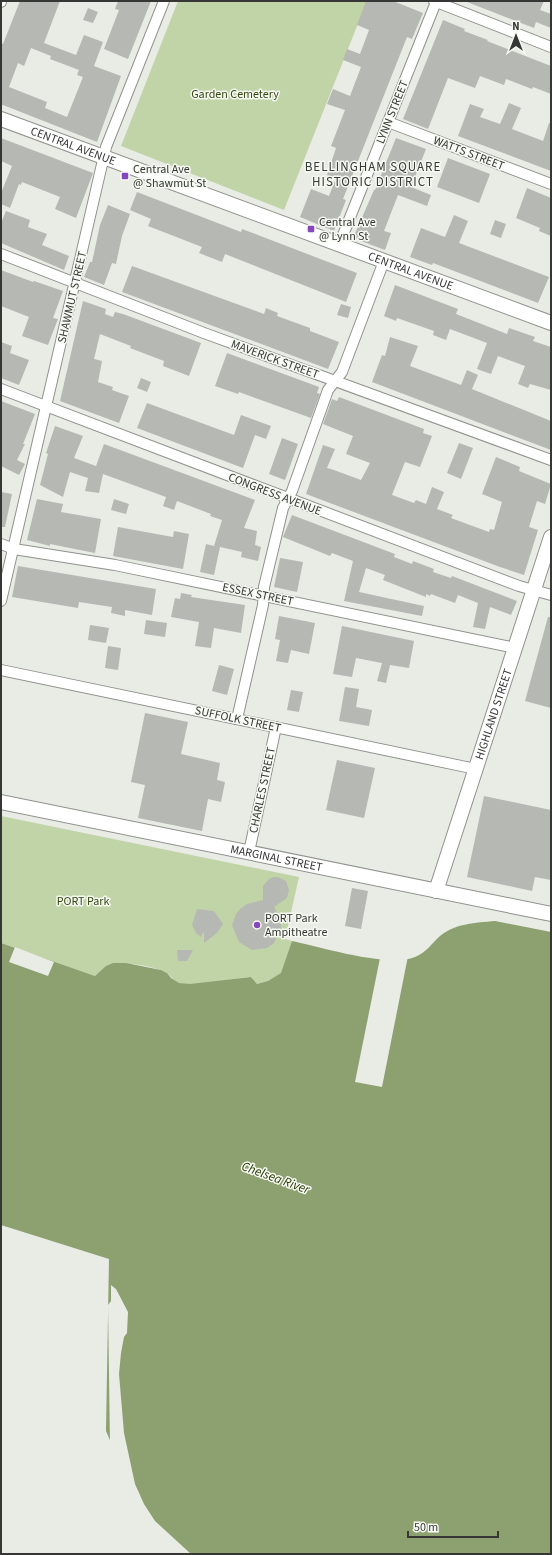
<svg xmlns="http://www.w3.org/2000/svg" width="552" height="1555" font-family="'Source Sans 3',sans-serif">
<rect width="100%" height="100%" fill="#e9ebe5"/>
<!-- green -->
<g fill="#c1d4a7">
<path d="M178,1H367L284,210L121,146Z"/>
<path d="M1,816L299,877L285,939L292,941L282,973L268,981L257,984L251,977C233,978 195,987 179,983C173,981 171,975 165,972C150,965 130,963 113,963L95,976L1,943Z"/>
</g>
<!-- water -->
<path fill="#8da070" d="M495,921L551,932V1554H180L143,1518L106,1431L109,1259L1,1225V943L95,976L106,966L113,963H126L161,970L167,973L171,978L179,983L190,984L251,977L257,984L268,981L281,973L292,941C321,947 388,968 415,957C427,952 431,944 440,936C456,923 475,923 495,921Z"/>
<!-- pier -->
<g fill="#e9ebe5">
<path d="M15,947L54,962L48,976L9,962Z"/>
<path d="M408,956L382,1087L355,1082L380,958Z"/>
<path d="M111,1285L116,1289L128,1312L127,1333L124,1337L121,1353L119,1374L124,1433L135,1484L144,1504L155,1521L191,1554H177L141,1519L110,1446L108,1305L111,1301Z"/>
</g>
<!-- building -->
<g fill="#b6b9b3" fill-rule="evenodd">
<path d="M20,1H60L44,43L76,55L84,35L103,42L94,66L121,76L97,142L3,105L1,106V43L3,44ZM31,48L51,56L50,59L79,70L77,75L83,77L67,117L45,108L47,102L9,87L18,63L24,66Z"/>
<path d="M118,1H151L128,59L104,49L119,10L115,9Z"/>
<path d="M366,1H393L423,13L412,39L407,37L343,199L346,200L334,231L300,217L311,189L329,196L336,178L327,175L336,148L331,146L345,110L327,104L333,89L350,96L361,67L343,60L347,49L360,54L369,30L357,25Z"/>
<path d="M544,1L540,10L551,14V28L536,22L534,28L467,2Z"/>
<path d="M88,8L98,12L93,23L83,20Z"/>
<path d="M443,20L465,29L464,31L488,40L487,41L551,66V94L533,87L532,89L506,79L504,85L480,76L475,88L448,78L428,129L403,119Z"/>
<path d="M509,103L521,108L512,129L543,141L549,123H551V171L458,136L470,104L484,109L480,117L500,124Z"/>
<path d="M1,138L93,173L76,218L55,209L60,197L22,182L21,185L19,184L10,208L1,204V193L12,166L1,161Z"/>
<path d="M396,138L426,149L411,187L431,195L427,206L398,195L384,231L391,233L385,250L353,238L374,190H375Z"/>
<path d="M448,158L490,174L479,203L437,187Z"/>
<path d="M527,188L551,198V236L539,231L540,228L516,218Z"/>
<path d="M137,192L241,232L242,229L357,273L346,302L225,254L222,262L199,253L202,247L148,226L151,219L130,210Z"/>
<path d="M108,205L130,214L122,236L116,264L112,263L104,285L84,277L90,262H92L100,225Z"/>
<path d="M6,211L30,220L28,227L47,234L42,245L69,256L64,270L1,243V223Z"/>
<path d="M454,215L468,221L459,243L549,277L538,303L433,263L432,265L410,257L421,228L445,237Z"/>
<path d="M495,220L506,224L501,238L490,234Z"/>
<path d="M132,266L264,314L266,308L278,313L277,316L310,328V331L339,342L328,369L122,292Z"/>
<path d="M1,270L33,282L34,281L63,291L53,318L58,319L48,345L22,336L29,317L1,306Z"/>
<path d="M395,285L458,309L456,314L507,334L509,328L535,337L533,341L551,347V390L530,384L528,388L518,384L525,366L498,356L491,374L477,369L487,343L450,329L446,340L433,335L434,331L397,318L396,321L384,316Z"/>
<path d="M83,301L106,309L105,314L113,317L115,312L123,314L201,343L189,376L163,366L164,361L130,348L131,346L100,334L94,359L102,361L98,382L113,387L112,390L129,396L119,423L60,401Z"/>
<path d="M341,304L351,307L348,318L337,315Z"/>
<path d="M390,337L418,346L410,366L461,385L467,370L478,375L472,389L551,421V450L372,382L382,355L385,356Z"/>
<path d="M1,342L12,346L10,353L29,360L19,385L1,378Z"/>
<path d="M227,353L319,387L317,393L320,394L311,418L239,392L238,394L215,386Z"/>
<path d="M141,378L151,382L147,392L137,388Z"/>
<path d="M339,397L424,429L423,433L432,436L420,467L405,462L392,495L414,503L416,500L426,504L432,487L444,492L437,509L453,515L451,518L489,532L490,529L494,530L502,502L482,494L496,457L520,467L519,471L551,484L545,504L537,501L529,527L538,530L524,575L500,567L306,494L323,445L335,449L327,468L331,469L361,480L370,463L346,454L353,436L323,424L332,399L337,401Z"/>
<path d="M1,401L35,414L23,444H25L17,460L25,464L19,475L1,466Z"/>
<path d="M147,403L234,435L241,415L271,426L266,439L255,435L243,468L137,428Z"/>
<path d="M55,426L83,436L74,458L96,466L104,444L255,500L244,528L257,531L255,545L261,547L258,561L241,557L242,552L220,547L214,575L200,572L206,544L214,546L222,520L210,516L211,514L177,501L174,510L163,506L166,497L103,474L99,493L85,491L88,478L70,472L63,497L40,485L48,454L46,453Z"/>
<path d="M282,438L298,444L285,480L269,474Z"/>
<path d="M459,443L473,448L461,479L447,473Z"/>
<path d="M1,492L12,494L5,527H1Z"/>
<path d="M37,499L63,504L61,512L101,519L95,553L50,544V546L27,540Z"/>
<path d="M114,499L129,504L126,514L111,510Z"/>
<path d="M292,515L395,554L394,557L412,564L413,561L434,569L433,572L451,578L452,576L517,601L511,615L490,607L485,629L473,627L478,603L458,595L455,603L431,594L430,596L426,594V597L383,580L385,575L366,568L359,592L424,606L422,616L344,601L353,561L332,553L330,556L283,537Z"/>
<path d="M118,527L173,537L174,531L189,534L183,569L113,556Z"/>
<path d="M280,558L303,562L297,592L274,587Z"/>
<path d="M18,566L156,589L152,615L125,610V616L111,613L112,607L79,602L78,608L12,597Z"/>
<path d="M181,593L192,595L191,597L245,605L241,633L214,628L211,648L195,646L199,622L171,617L175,598L180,599Z"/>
<path d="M279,616L315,623L309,654L291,650L288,663L276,661L280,640L275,639Z"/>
<path d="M548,617H551V708L525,701Z"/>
<path d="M146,620L167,623L165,637L144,634Z"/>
<path d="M90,625L109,628L106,643L88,640Z"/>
<path d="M342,626L414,641L409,668L390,665L386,683L377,681L382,663L356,658L352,677L333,674Z"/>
<path d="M108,646L121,648L118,670L105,668Z"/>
<path d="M219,665L234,669L227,695L212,691Z"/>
<path d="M345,687L359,689L356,707L372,710L369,726L339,721Z"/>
<path d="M291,690L303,692L299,712L287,710Z"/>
<path d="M145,713L188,722L181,754L220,763L217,780L225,782L221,802L208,799L202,831L138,818L145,785L131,782Z"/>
<path d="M337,760L375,768L364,818L326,810Z"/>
<path d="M484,796L551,810V880L535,877L532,891L467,877Z"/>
<path d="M273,877H278L286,881L289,890L287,898L274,907L281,920V928L274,943L267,948L252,950L239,942L232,925L236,914L241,908L247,904L263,900V886L269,879Z"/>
<path d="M352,888L368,891L361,929L345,926Z"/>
<path d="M197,909L214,911L223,924L217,933L204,943V931L201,937L196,933L192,925Z"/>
<path d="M177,950H193L187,961H178Z"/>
</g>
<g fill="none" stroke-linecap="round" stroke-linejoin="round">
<defs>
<g id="street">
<path d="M434,1L551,47"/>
<path d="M1,2V1"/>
<path d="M388,122L551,184"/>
<path d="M339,245L436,2"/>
<path d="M1,254L204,333L551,460"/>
<path d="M1,389L519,586L551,595"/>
<path d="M1,544L14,549L115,565L515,648"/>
<path d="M1,601L106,147L164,1"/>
<path d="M1,670L476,769"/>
<path d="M237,719L263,605L264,587L283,508L292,491L328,390L342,372L384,261"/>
<path d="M249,852L276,727"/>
</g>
<g id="secondary">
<path id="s1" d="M1,119L551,323"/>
<path id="s2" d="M1,802L551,914"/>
<path id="s3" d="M436,891L551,537"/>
</g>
</defs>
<!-- street casing -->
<use href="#street" stroke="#90928d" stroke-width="12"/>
<!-- secondary casing -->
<use href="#secondary" stroke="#90928d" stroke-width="16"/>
<!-- street -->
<use href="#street" stroke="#fff" stroke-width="10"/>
<!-- secondary -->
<use href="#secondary" stroke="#fff" stroke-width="14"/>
</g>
<!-- markers -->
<g fill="#8647bd" stroke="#f6f9f2" stroke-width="1.5">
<rect x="121" y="172" width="8" height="8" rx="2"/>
<rect x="307" y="225" width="8" height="8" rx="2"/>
<circle cx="257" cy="925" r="4"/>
</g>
<g text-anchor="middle" stroke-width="3" stroke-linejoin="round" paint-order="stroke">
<!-- park labels -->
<g font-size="12" fill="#354711" stroke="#f6f9f2">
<text x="235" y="98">Garden Cemetery</text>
<text x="83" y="905">PORT Park</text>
</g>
<!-- street labels -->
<g font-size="12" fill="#363735" stroke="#f6f9f2">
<text transform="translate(392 112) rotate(-68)" y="4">LYNN STREET</text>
<text dy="4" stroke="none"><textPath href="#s1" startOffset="77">CENTRAL AVENUE</textPath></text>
<text transform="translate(469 153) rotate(21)" y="4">WATTS STREET</text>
<text dy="4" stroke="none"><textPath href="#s1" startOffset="437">CENTRAL AVENUE</textPath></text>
<text transform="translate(72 297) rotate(-77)" y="4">SHAWMUT STREET</text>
<text transform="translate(275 359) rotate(20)" y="4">MAVERICK STREET</text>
<text transform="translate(275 494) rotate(21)" y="4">CONGRESS AVENUE</text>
<text transform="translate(258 594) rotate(12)" y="4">ESSEX STREET</text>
<text dy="4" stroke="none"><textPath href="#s3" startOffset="186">HIGHLAND STREET</textPath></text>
<text transform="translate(238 719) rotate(12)" y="4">SUFFOLK STREET</text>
<text transform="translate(262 790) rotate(-78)" y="4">CHARLES STREET</text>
<text dy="4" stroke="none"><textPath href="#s2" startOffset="281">MARGINAL STREET</textPath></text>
</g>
<!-- poi labels -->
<g font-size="12" fill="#363735" stroke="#f6f9f2" text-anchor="start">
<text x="133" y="173">Central Ave<tspan x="133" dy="14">@ Shawmut St</tspan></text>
<text x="319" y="226">Central Ave<tspan x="319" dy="14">@ Lynn St</tspan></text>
<text x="265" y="922">PORT Park<tspan x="265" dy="14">Ampitheatre</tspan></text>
</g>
<!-- neighbourhood labels -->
<g font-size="13" letter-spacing="1" fill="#373a35" stroke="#f6f9f2">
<text x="373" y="171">BELLINGHAM SQUARE<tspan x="373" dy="15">HISTORIC DISTRICT</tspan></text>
</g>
<!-- water labels -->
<g font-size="13" font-style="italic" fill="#283800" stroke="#f6f9f2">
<text transform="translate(276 1177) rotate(20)" y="5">Chelsea River</text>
</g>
</g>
<!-- border -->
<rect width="552" height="1555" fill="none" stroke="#363735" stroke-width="4"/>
<!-- north arrow -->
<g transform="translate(516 36)" stroke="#f6f9f2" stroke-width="3" paint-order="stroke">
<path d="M0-3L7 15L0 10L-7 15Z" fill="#363735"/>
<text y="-6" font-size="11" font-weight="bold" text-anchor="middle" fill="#363735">N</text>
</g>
<!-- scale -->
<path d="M408 1531v6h90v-6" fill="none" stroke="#363735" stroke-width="2"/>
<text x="414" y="1531" font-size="12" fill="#363735" stroke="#f6f9f2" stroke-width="3" paint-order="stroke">50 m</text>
</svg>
